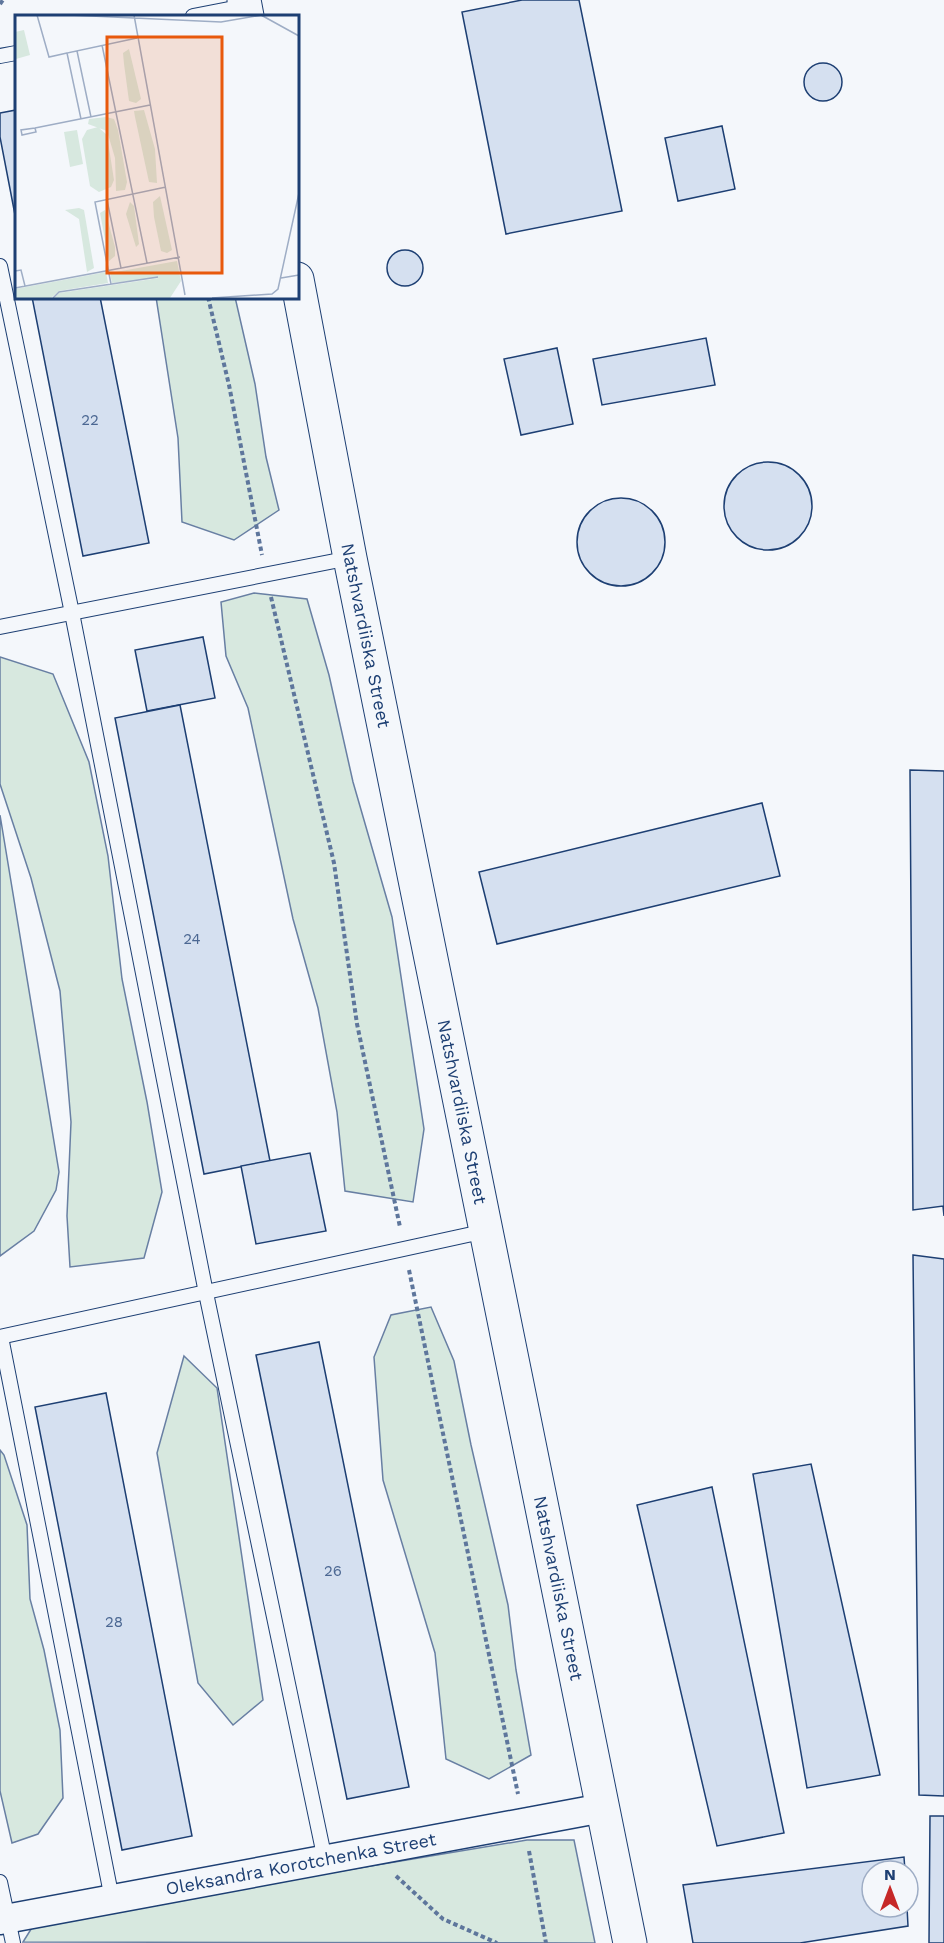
<svg xmlns="http://www.w3.org/2000/svg" width="944" height="1943" font-family="'Work Sans',sans-serif">
<rect width="100%" height="100%" fill="#f4f7fb"/>
<!-- green -->
<g fill="#d7e8df" stroke="#687fa3" stroke-width="1.5">
<path d="M156,297H235L255,384L266,457L279,510L234,540L182,522L178,438Z"/>
<path d="M254,593L307,599L329,675L353,782L392,917L424,1129L413,1202L345,1191L337,1112L318,1008L293,919L248,708L226,656L221,602Z"/>
<path d="M0,657L53,674L89,762L108,856L122,979L147,1102L162,1192L144,1258L70,1267L67,1216L71,1122L60,991L31,878L0,784Z"/>
<path d="M0,815L59,1172L56,1190L34,1231L0,1256Z"/>
<path d="M431,1307L454,1361L471,1445L508,1605L516,1670L531,1755L489,1779L446,1759L435,1653L383,1480L374,1357L391,1315Z"/>
<path d="M184,1356L217,1388L263,1700L233,1725L198,1683L157,1453Z"/>
<path d="M0,1450L4,1455L27,1525L30,1599L44,1650L60,1730L63,1798L38,1834L12,1843L0,1791Z"/>
<path d="M527,1840H574L595,1943L23,1942L33,1926L287,1880Z"/>
</g>
<!-- building -->
<g fill="#d5e0f0" stroke="#1d3f73" stroke-width="1.5">
<path d="M522,0H579L622,211L506,234L462,12Z"/>
<circle cx="823" cy="82" r="19"/>
<path d="M16,110V220L0,137V113Z"/>
<path d="M722,126L735,189L678,201L665,138Z"/>
<circle cx="405" cy="268" r="18"/>
<path d="M32,297H100L149,543L83,556Z"/>
<path d="M706,338L715,385L602,405L593,359Z"/>
<path d="M557,348L573,424L521,435L504,359Z"/>
<circle cx="768" cy="506" r="44"/>
<circle cx="621" cy="542" r="44"/>
<path d="M203,637L215,698L147,711L135,650Z"/>
<path d="M180,705L270,1161L204,1174L115,718Z"/>
<path d="M910,770L944,771V1216L943,1206L913,1210Z"/>
<path d="M762,803L780,876L497,944L479,872Z"/>
<path d="M310,1153L326,1231L256,1244L241,1166Z"/>
<path d="M913,1255L944,1259V1796L919,1795Z"/>
<path d="M319,1342L409,1787L347,1799L256,1355Z"/>
<path d="M106,1393L192,1836L122,1850L35,1407Z"/>
<path d="M811,1464L880,1775L807,1788L753,1474Z"/>
<path d="M712,1487L784,1833L717,1846L637,1505Z"/>
<path d="M930,1816H944V1943H929Z"/>
<path d="M904,1857L905,1871H872V1907H907L908,1926L800,1943H693L683,1885Z"/>
</g>
<g fill="none" stroke-linecap="round" stroke-linejoin="round">
<defs>
<g id="lane">
<path d="M193,16L245,6"/>
<path d="M0,56L16,53"/>
<path d="M0,266L72,613L206,1293L325,1860"/>
<path d="M0,627L350,558"/>
<path d="M0,1337L486,1231"/>
<path d="M1,1337L112,1899"/>
<path d="M0,1882L13,1943"/>
</g>
<g id="street">
<path id="s1" d="M0,1920L603,1808"/>
</g>
<g id="secondary">
<path d="M244,0L247,16"/>
<path id="s2" d="M297,279L350,558L630,1943"/>
</g>
</defs>
<!-- lane casing -->
<use href="#lane" stroke="#1d3f73" stroke-width="16"/>
<!-- street casing -->
<use href="#street" stroke="#1d3f73" stroke-width="31"/>
<!-- secondary casing -->
<use href="#secondary" stroke="#1d3f73" stroke-width="35"/>
<!-- path -->
<g stroke="#5e769c" stroke-width="4" stroke-dasharray="4.5 3" stroke-linecap="butt">
<path d="M0,4L3,0"/>
<path d="M208,297L229,385L262,555"/>
<path d="M271,597L334,863L357,1024L400,1227"/>
<path d="M409,1270L518,1794"/>
<path d="M529,1851L546,1943"/>
<path d="M396,1876L443,1919L497,1943"/>
</g>
<!-- lane -->
<use href="#lane" stroke="#f4f7fb" stroke-width="14"/>
<!-- street -->
<use href="#street" stroke="#f4f7fb" stroke-width="28"/>
<!-- secondary -->
<use href="#secondary" stroke="#f4f7fb" stroke-width="33"/>
</g>
<g text-anchor="middle" stroke-width="4.5" stroke-linejoin="round" paint-order="stroke">
<!-- number labels -->
<g font-size="15" fill="#4b6792">
<text x="90" y="425">22</text>
<text x="192" y="944">24</text>
<text x="333" y="1576">26</text>
<text x="114" y="1627">28</text>
</g>
<!-- street labels -->
<g font-size="18" fill="#1d3f73" stroke="#f4f7fb">
<text dy="6" stroke="none"><textPath href="#s2" startOffset="363">Natshvardiiska Street</textPath></text>
<text dy="6" stroke="none"><textPath href="#s2" startOffset="849">Natshvardiiska Street</textPath></text>
<text dy="6" stroke="none"><textPath href="#s2" startOffset="1335">Natshvardiiska Street</textPath></text>
<text dy="6" stroke="none"><textPath href="#s1" startOffset="306">Oleksandra Korotchenka Street</textPath></text>
</g>
</g>
<!-- overview -->
<g transform="translate(15 15)">
<rect width="284" height="284" fill="#f4f7fb"/>
<path d="M9,15L15,40L1,44L0,17ZM114,34L126,84L121,88L114,86L109,49L108,38ZM129,95L140,134L142,168L134,167L120,102L119,96ZM91,102L99,104L103,115L112,167L110,175L101,176L100,143L92,116L73,109L74,104ZM83,112L92,120L99,165L96,172L84,177L75,171L67,124L72,115ZM62,115L68,149L55,152L49,117ZM145,181L157,235L152,238L146,236L139,202L138,187ZM115,187L119,191L124,229L121,232L111,199ZM64,193L69,195L79,253L72,257L64,204L50,195ZM90,195L100,232V241L94,246L85,198ZM162,246L166,266L155,283H39L44,278L144,263L97,268L95,258ZM91,257L93,268L44,276L36,283H0V274Z" fill="#d7e8df"/>
<path fill="none" stroke="#9eadc5" stroke-width="1.5" d="M22,0L34,42L52,38M54,0L206,7L247,0M119,0L170,280M246,0L284,21M87,30L132,248M62,36L76,102M66,104L52,38L122,23M20,113L21,117L7,120L6,115L20,113L135,90M92,185L106,253M0,256L6,255L10,271M266,263L284,260M96,269L80,187L151,172M0,273L165,242M38,283L44,277L143,262M197,283L257,279L263,274L284,178"/>
<path fill="#e8590c" fill-opacity="0.15" stroke="#e8590c" stroke-width="3" d="M92,22H207V258H92Z"/>
<rect width="284" height="284" fill="none" stroke="#1d3f73" stroke-width="3"/>
</g>
<!-- north arrow -->
<g transform="translate(890 1889)"><circle r="28" fill="#f4f7fb" stroke="#9eadc5" stroke-width="1.5"/>
<path d="M0-4.5L10 22L0 15L-10 22Z" fill="#c62828"/>
<text y="-9" font-size="16" font-weight="bold" text-anchor="middle" fill="#1d3f73">N</text>
</g>
</svg>
